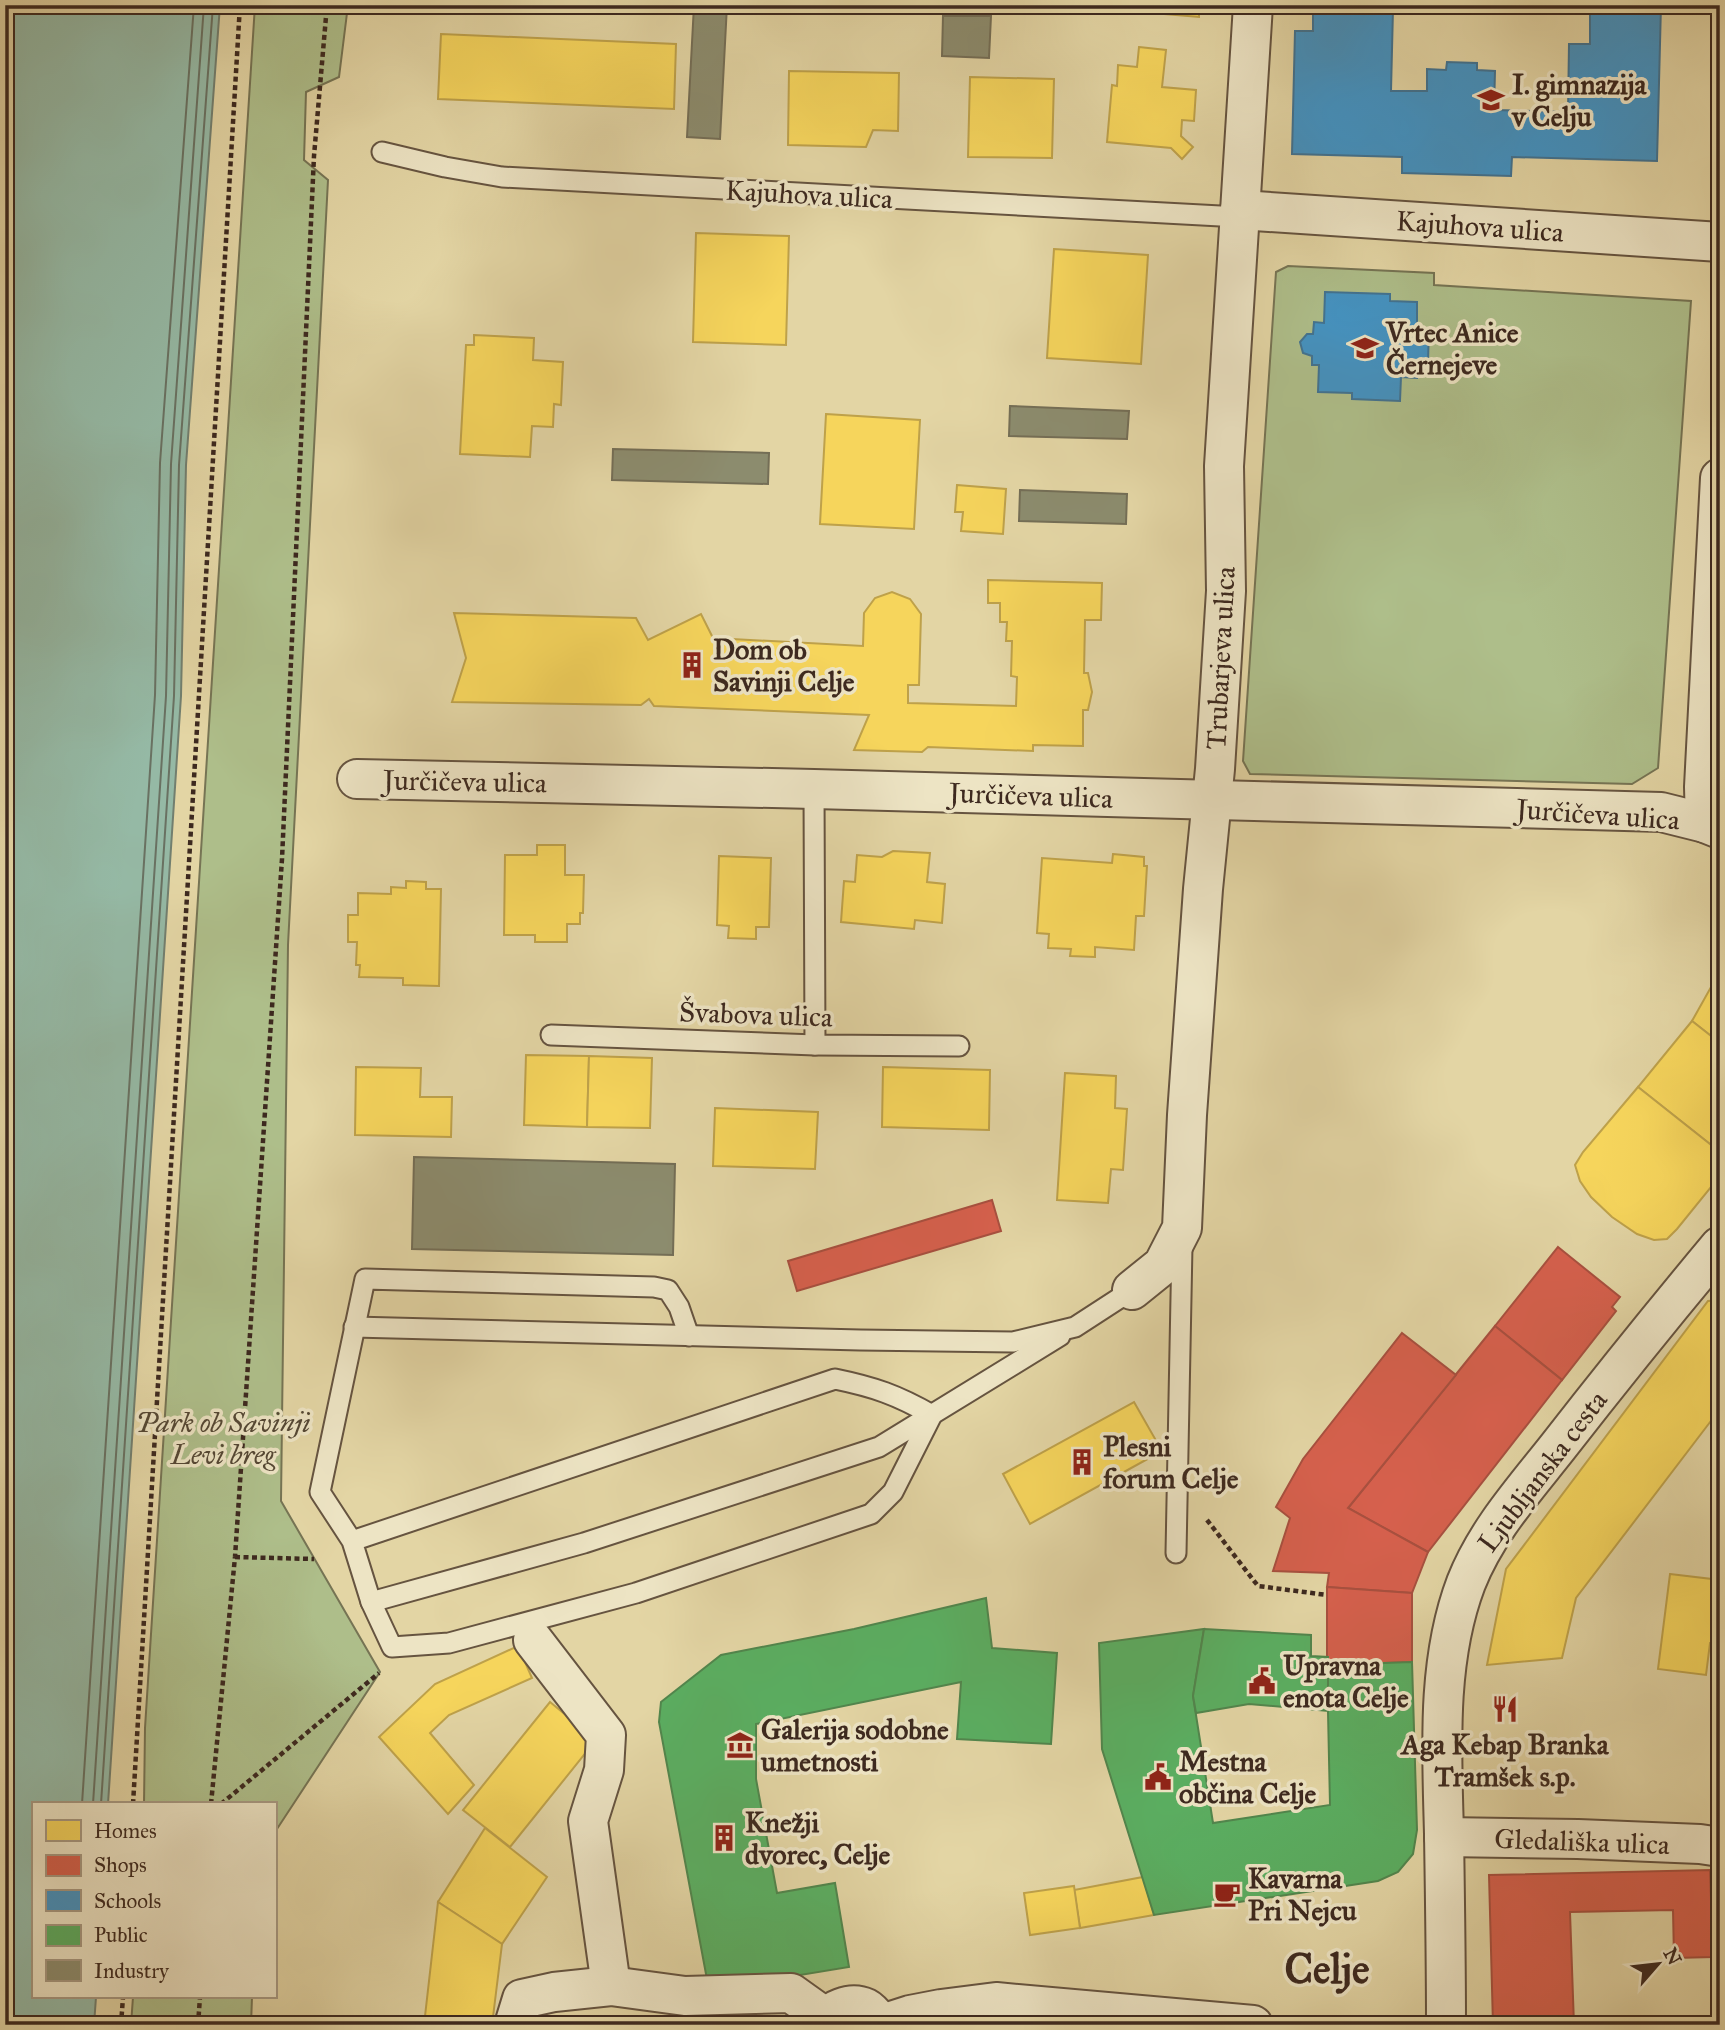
<svg xmlns="http://www.w3.org/2000/svg" width="1725" height="2030" font-family="'IM FELL Great Primer',serif">
<rect width="100%" height="100%" fill="#e3d5a4"/>
<filter id="stains"><feTurbulence type="fractalNoise" baseFrequency=".00286" numOctaves="4"/><feColorMatrix values="0 0 0 0 .2 0 0 0 0 .09 0 0 0 0 .02 0 0 0 .5 -.17"/></filter>
<radialGradient id="worn" r=".72"><stop offset=".6" stop-color="#630" stop-opacity="0"/><stop offset="1" stop-color="#630" stop-opacity=".3"/></radialGradient>
<!-- green -->
<g fill="#aebe8a" stroke="#767454" stroke-width="2">
<path d="M255,5H348L339,77L306,92L304,160L328,180L288,945L281,1501L380,1672L275,1832V1804H144L145,1728Z"/>
<path d="M1288,266L1434,273V285L1691,301L1658,768L1632,784L1250,774L1243,761L1276,272Z"/>
<path d="M133,1997H252L251,2025H131Z"/>
</g>
<!-- water -->
<path fill="#95b9a5" stroke="#727f6f" stroke-width="2" d="M5,5H220L186,465L181,696L108,1804H33V1997H96L94,2025H5Z"/>
<!-- homes -->
<g fill="#f6d55c" stroke="#bea14a" stroke-width="2">
<path d="M1142,5H1199V17L1141,12Z"/>
<path d="M441,34L676,44L674,109L438,99Z"/>
<path d="M1139,47L1166,50L1162,87L1196,90L1194,121L1182,120L1181,136L1193,147L1182,159L1171,148L1107,142L1112,85L1117,86L1118,65L1137,67Z"/>
<path d="M789,71L899,73L898,131L873,130L866,147L788,145Z"/>
<path d="M970,77L1054,79L1052,158L968,157Z"/>
<path d="M696,233L789,236L786,345L693,342Z"/>
<path d="M1054,249L1148,255L1141,364L1047,358Z"/>
<path d="M474,335L534,338L533,360L563,362L561,405L554,404L553,427L532,426L530,457L460,454L466,345H474Z"/>
<path d="M826,414L920,420L914,529L820,524Z"/>
<path d="M957,485L1006,489L1003,534L961,531L963,512H955Z"/>
<path d="M988,580L1102,583L1101,620H1085L1084,673H1088L1092,692L1088,710H1083V746L1033,745V751L928,747L922,752L854,750L869,715L654,706L649,699L641,705L452,702L466,658L454,613L636,618L648,640L701,614L713,638L863,646L864,613L875,598L892,592L910,599L921,614L919,685H908V703L1016,706L1017,677L1011,676L1012,641H1006L1007,622H1000V603H988Z"/>
<path d="M537,845H565V875H584L583,913H580V924H567V942H535V935H504L505,855H537Z"/>
<path d="M893,851L930,853L927,882L945,884L942,923L915,920L914,929L841,922L844,881L855,882L857,855L882,857Z"/>
<path d="M1113,854L1144,857V866H1147L1144,916H1136L1134,950L1095,947V957L1070,956L1071,949L1048,948L1049,934L1037,933L1042,858L1112,863Z"/>
<path d="M719,856L771,858L769,927H756V939L728,938L729,926L717,925Z"/>
<path d="M406,881L426,882V889H441L439,986L403,985V978L359,977L360,965H356L357,942H348V915H358V893L391,894V887L406,888Z"/>
<path d="M1720,971V1043L1692,1021Z"/>
<path d="M1692,1021L1720,1043V1152L1638,1087Z"/>
<path d="M526,1055L589,1056L587,1127L524,1125Z"/>
<path d="M589,1056L652,1058L650,1128L587,1127Z"/>
<path d="M356,1067L421,1068L420,1097H452L451,1137L355,1135Z"/>
<path d="M883,1067L990,1070L989,1130L882,1127Z"/>
<path d="M1065,1073L1116,1076L1115,1108L1127,1109L1123,1170L1111,1169L1108,1203L1057,1200Z"/>
<path d="M1638,1087L1720,1152V1176L1677,1229L1667,1239L1654,1240L1637,1234L1612,1217L1591,1197L1580,1181L1575,1165L1583,1152Z"/>
<path d="M715,1108L818,1112L815,1169L713,1166Z"/>
<path d="M1720,1300V1409L1576,1598L1562,1658L1487,1665L1506,1569L1708,1301Z"/>
<path d="M1134,1402L1162,1451L1030,1524L1003,1474Z"/>
<path d="M1670,1574L1720,1580V1644L1710,1643L1706,1675L1658,1669Z"/>
<path d="M518,1646L532,1678L449,1715L430,1733L474,1785L448,1814L379,1737L435,1684Z"/>
<path d="M550,1702L596,1740L510,1847L463,1810Z"/>
<path d="M485,1828L547,1877L502,1944L438,1902Z"/>
<path d="M1143,1877L1154,1915L1080,1928L1074,1890Z"/>
<path d="M1074,1886L1080,1928L1030,1935L1024,1893Z"/>
<path d="M438,1902L502,1944L492,2025H424Z"/>
</g>
<!-- shops -->
<g fill="#d6604d" stroke="#a8503f" stroke-width="2">
<path d="M992,1200L1001,1231L797,1291L788,1261Z"/>
<path d="M1558,1247L1620,1297L1612,1307L1616,1311L1562,1380L1495,1326Z"/>
<path d="M1495,1326L1562,1380L1428,1552L1348,1508Z"/>
<path d="M1402,1333L1456,1375L1348,1508L1428,1552L1412,1593L1327,1587L1329,1573L1273,1571L1290,1518L1276,1507L1303,1459Z"/>
<path d="M1327,1587L1412,1593V1662L1327,1665Z"/>
<path d="M1710,1870L1713,1957L1674,1958L1673,1910L1570,1912L1574,2025H1493L1489,1875Z"/>
</g>
<!-- schools -->
<g fill="#4393c3" stroke="#417392" stroke-width="2">
<path d="M1313,5H1378V9H1393L1391,91H1427V69L1446,70L1447,62L1477,63V70L1495,71L1494,110L1568,112L1569,44H1590V5H1661L1657,161L1512,157L1511,176L1402,173V157L1292,154L1295,31H1313Z"/>
<path d="M1325,292L1390,294V301L1417,302V328H1429L1428,362L1417,361V378L1401,377L1400,401L1352,399V393L1318,392L1319,365H1312V356L1303,353L1300,342L1307,334H1313L1314,322L1324,323Z"/>
</g>
<!-- public -->
<g fill="#5aae61" stroke="#51864d" stroke-width="2">
<path d="M986,1598L992,1648L1057,1653L1051,1744L957,1739L961,1682L756,1724V1779L777,1893L835,1883L849,1967L709,1990L659,1722L661,1702L721,1655L854,1629Z"/>
<path d="M1204,1629L1193,1696L1213,1823L1330,1805L1327,1665L1412,1662L1417,1830L1413,1854L1398,1872L1378,1881L1154,1915L1102,1749L1099,1643Z"/>
<path d="M1204,1629L1311,1635V1656L1328,1657V1711L1249,1704L1196,1713L1193,1696Z"/>
</g>
<!-- industry -->
<g fill="#8c8c6e" stroke="#746e56" stroke-width="2">
<path d="M694,5H727L720,139L687,137Z"/>
<path d="M943,16H991L989,58L942,56Z"/>
<path d="M1010,406L1129,411L1127,439L1009,436Z"/>
<path d="M613,449L769,453L768,484L612,480Z"/>
<path d="M1020,490L1127,494L1126,524L1019,521Z"/>
<path d="M414,1157L675,1164L673,1255L412,1249Z"/>
</g>
<g fill="none" stroke-linecap="round" stroke-linejoin="round">
<!-- shore -->
<g stroke="#697162" stroke-width="2">
<path d="M82,1804L155,695L160,463L194,5"/>
<path d="M93,1804L166,696L171,464L204,5"/>
<path d="M101,1804L174,696L179,465L213,5"/>
</g>
<defs>
<g id="lane">
<path d="M382,152L445,167L502,177L1239,217"/>
<path d="M814,789L815,1045"/>
<path d="M551,1035L815,1045L959,1046"/>
<path d="M354,1327L860,1340L1013,1342L1075,1327L1132,1290"/>
<path d="M352,1541L835,1379C874,1387 897,1395 932,1415L893,1492L871,1514L636,1593L449,1643L392,1647L371,1602L352,1541L320,1492L365,1279L654,1287L668,1290L679,1307L689,1336"/>
<path d="M1176,1553L1182,1246"/>
<path d="M371,1602L584,1543L879,1447L1060,1336"/>
</g>
<g id="street">
<path d="M1240,210L1720,242"/>
<path d="M1720,478L1704,787L1705,823L1720,829"/>
<path d="M357,779L814,789L1661,812L1705,823"/>
<path d="M1132,1290L1163,1265L1182,1228L1187,1115L1203,889L1215,769L1226,591L1224,466L1253,5"/>
<path d="M533,1640L606,1735L604,1770L588,1821L611,1986"/>
<path d="M1444,1837L1578,1839L1700,1844L1720,1847"/>
<path d="M882,2024L910,2015L941,2009L996,2002L1253,2025"/>
<path d="M514,2025L522,1999L554,1992L611,1986L685,1996L791,1993L826,2018"/>
<path d="M823,2025C829,2009 851,2001 866,2008C872,2011 878,2020 882,2025"/>
<path d="M1446,2025C1446,1961 1445,1898 1444,1834C1442,1752 1436,1662 1466,1583C1486,1532 1523,1491 1557,1448C1610,1380 1664,1313 1720,1246"/>
</g>
</defs>
<!-- lane casing -->
<use href="#lane" stroke="#665440" stroke-width="23"/>
<!-- street casing -->
<use href="#street" stroke="#665440" stroke-width="42"/>
<!-- path -->
<g stroke="#3d291f" stroke-width="4.5" stroke-dasharray="5 3.5" stroke-linecap="butt">
<path d="M1207,1520L1258,1586L1327,1595"/>
<path d="M235,1557L314,1559"/>
<path d="M133,1804L240,5"/>
<path d="M211,1804L235,1557L282,859L314,156L327,5"/>
<path d="M221,1804L379,1673"/>
<path d="M121,2025L123,1997"/>
<path d="M198,2025L200,1997"/>
</g>
<!-- lane -->
<use href="#lane" stroke="#ede4c4" stroke-width="19"/>
<!-- street -->
<use href="#street" stroke="#ede4c4" stroke-width="38"/>
</g>
<!-- icons -->
<defs>
<symbol id="school-bare" viewBox="-9 -9 18 18"><path d="M0-5L7-2L0 1L-7-2ZM-4 1L0 2.5L4 1V4Q0 6-4 4Z" fill="#8f2418" stroke="#ede4c4" stroke-width="2.5" paint-order="stroke"/></symbol>
<symbol id="building-bare" viewBox="-9 -9 18 18"><path d="M-4-6H4V6H1V3H-1V6H-4ZM-2.5-4.3h1.7v1.8h-1.7ZM.8-4.3h1.7v1.8H.8ZM-2.5-1h1.7V.8h-1.7ZM.8-1h1.7V.8H.8Z" fill="#8f2418" stroke="#ede4c4" stroke-width="2.5" paint-order="stroke"/></symbol>
<symbol id="civic-bare" viewBox="-9 -9 18 18"><path d="M-.6-6.5H3V-4.5H.6V-3L4-1V1h2V6H-6V1h2V-1L-.6-3ZM-1.2 2.5V6h2.4V2.5Z" fill="#8f2418" stroke="#ede4c4" stroke-width="2.5" paint-order="stroke"/></symbol>
<symbol id="restaurant-bare" viewBox="-9 -9 18 18"><path d="M-5-6h1v4h1v-4h1v4h1v-4h1v5L-1.5 .5V6h-2V.5L-5-1ZM5-6V6H3V1.5H1.5Q1.5-4 5-6Z" fill="#8f2418" stroke="#ede4c4" stroke-width="2.5" paint-order="stroke"/></symbol>
<symbol id="museum-bare" viewBox="-9 -9 18 18"><path d="M0-6L6-3V-2H-6V-3ZM-5-1h2V3h-2ZM-1-1h2V3h-2ZM3-1h2V3H3ZM-6 4H6V6H-6Z" fill="#8f2418" stroke="#ede4c4" stroke-width="2.5" paint-order="stroke"/></symbol>
<symbol id="cafe-bare" viewBox="-9 -9 18 18"><path d="M-5.5-4.5H6V0H3Q3 3.5 0 3.5H-2.5Q-5.5 3.5-5.5 0ZM3-3.2v2h1.7v-2ZM-6 4.5H4V6H-6Z" fill="#8f2418" stroke="#ede4c4" stroke-width="2.5" paint-order="stroke"/></symbol>
</defs>
<g fill-rule="evenodd">
<use href="#school-bare" x="1472" y="81" width="38" height="38"/>
<use href="#school-bare" x="1346" y="329" width="38" height="38"/>
<use href="#building-bare" x="673" y="646" width="38" height="38"/>
<use href="#building-bare" x="1063" y="1443" width="38" height="38"/>
<use href="#civic-bare" x="1243" y="1662" width="38" height="38"/>
<use href="#restaurant-bare" x="1486" y="1690" width="38" height="38"/>
<use href="#museum-bare" x="721" y="1726" width="38" height="38"/>
<use href="#civic-bare" x="1139" y="1758" width="38" height="38"/>
<use href="#building-bare" x="705" y="1819" width="38" height="38"/>
<use href="#cafe-bare" x="1208" y="1875" width="38" height="38"/>
</g>
<g text-anchor="middle" stroke-width="7" stroke-linejoin="round" paint-order="stroke">
<!-- poi labels -->
<g font-size="28" font-weight="bold" fill="#3d291f" stroke="#ede4c4" text-anchor="start">
<text x="1512" y="94">I. gimnazija<tspan x="1512" dy="32">v Celju</tspan></text>
<text x="1386" y="342">Vrtec Anice<tspan x="1386" dy="32">Černejeve</tspan></text>
<text x="713" y="659">Dom ob<tspan x="713" dy="32">Savinji Celje</tspan></text>
<text x="1103" y="1456">Plesni<tspan x="1103" dy="32">forum Celje</tspan></text>
<text x="1283" y="1675">Upravna<tspan x="1283" dy="32">enota Celje</tspan></text>
<text x="761" y="1739">Galerija sodobne<tspan x="761" dy="32">umetnosti</tspan></text>
<text x="1505" y="1754" text-anchor="middle">Aga Kebap Branka<tspan x="1505" dy="32">Tramšek s.p.</tspan></text>
<text x="1179" y="1771">Mestna<tspan x="1179" dy="32">občina Celje</tspan></text>
<text x="745" y="1832">Knežji<tspan x="745" dy="32">dvorec, Celje</tspan></text>
<text x="1248" y="1888">Kavarna<tspan x="1248" dy="32">Pri Nejcu</tspan></text>
</g>
<!-- street labels -->
<g font-size="28" fill="#3d291f" stroke="#ede4c4">
<text transform="translate(809 194) rotate(3)" y="10">Kajuhova ulica</text>
<text transform="translate(1480 226) rotate(4)" y="10">Kajuhova ulica</text>
<text transform="translate(1220 658) rotate(-87)" y="10">Trubarjeva ulica</text>
<text transform="translate(465 781) rotate(1)" y="10">Jurčičeva ulica</text>
<text transform="translate(1031 795) rotate(2)" y="10">Jurčičeva ulica</text>
<text transform="translate(1598 814) rotate(4)" y="10">Jurčičeva ulica</text>
<text transform="translate(756 1014) rotate(2)" y="10">Švabova ulica</text>
<text transform="translate(1542 1471) rotate(-53)" y="10">Ljubljanska cesta</text>
<text transform="translate(1582 1841) rotate(2)" y="10">Gledališka ulica</text>
</g>
<!-- park labels -->
<g font-size="28" font-style="italic" fill="#544734" stroke="#ede4c4">
<text x="223" y="1432">Park ob Savinji<tspan x="223" dy="32">Levi breg</tspan></text>
</g>
<!-- town labels -->
<g font-size="42" font-weight="bold" fill="#3d291f" stroke="#ede4c4">
<text x="1327" y="1983">Celje</text>
</g>
</g>
<!-- margin -->
<rect width="1725" height="2030" fill="none" stroke="#e3d5a4" stroke-width="28"/>
<rect x="7" y="7" width="1711" height="2016" fill="none" stroke="#3d291f" stroke-width="3.5"/>
<rect x="14" y="14" width="1697" height="2002" fill="none" stroke="#3d291f" stroke-width="2"/>
<!-- legend -->
<rect x="32" y="1802" width="245" height="196" fill="#ede4c4" stroke="#a79982" stroke-width="2"/>
<rect x="46" y="1820" width="35" height="21" fill="#f6d55c" stroke="#a79982" stroke-width="2"/>
<text x="94" y="1838" font-size="21" fill="#3d291f">Homes</text>
<rect x="46" y="1855" width="35" height="21" fill="#d6604d" stroke="#a79982" stroke-width="2"/>
<text x="94" y="1872" font-size="21" fill="#3d291f">Shops</text>
<rect x="46" y="1890" width="35" height="21" fill="#4393c3" stroke="#a79982" stroke-width="2"/>
<text x="94" y="1908" font-size="21" fill="#3d291f">Schools</text>
<rect x="46" y="1925" width="35" height="21" fill="#5aae61" stroke="#a79982" stroke-width="2"/>
<text x="94" y="1942" font-size="21" fill="#3d291f">Public</text>
<rect x="46" y="1960" width="35" height="21" fill="#8c8c6e" stroke="#a79982" stroke-width="2"/>
<text x="94" y="1978" font-size="21" fill="#3d291f">Industry</text>
<!-- north arrow -->
<g transform="translate(1658 1964) rotate(62)" stroke="#ede4c4" stroke-width="5" paint-order="stroke">
<path d="M0-5L12 26L0 18L-12 26Z" fill="#3d291f"/>
<text y="-10" font-size="19" font-weight="bold" text-anchor="middle" fill="#3d291f">N</text>
</g>
<rect width="100%" height="100%" filter="url(#stains)"/>
<rect width="100%" height="100%" fill="url(#worn)"/>
</svg>
